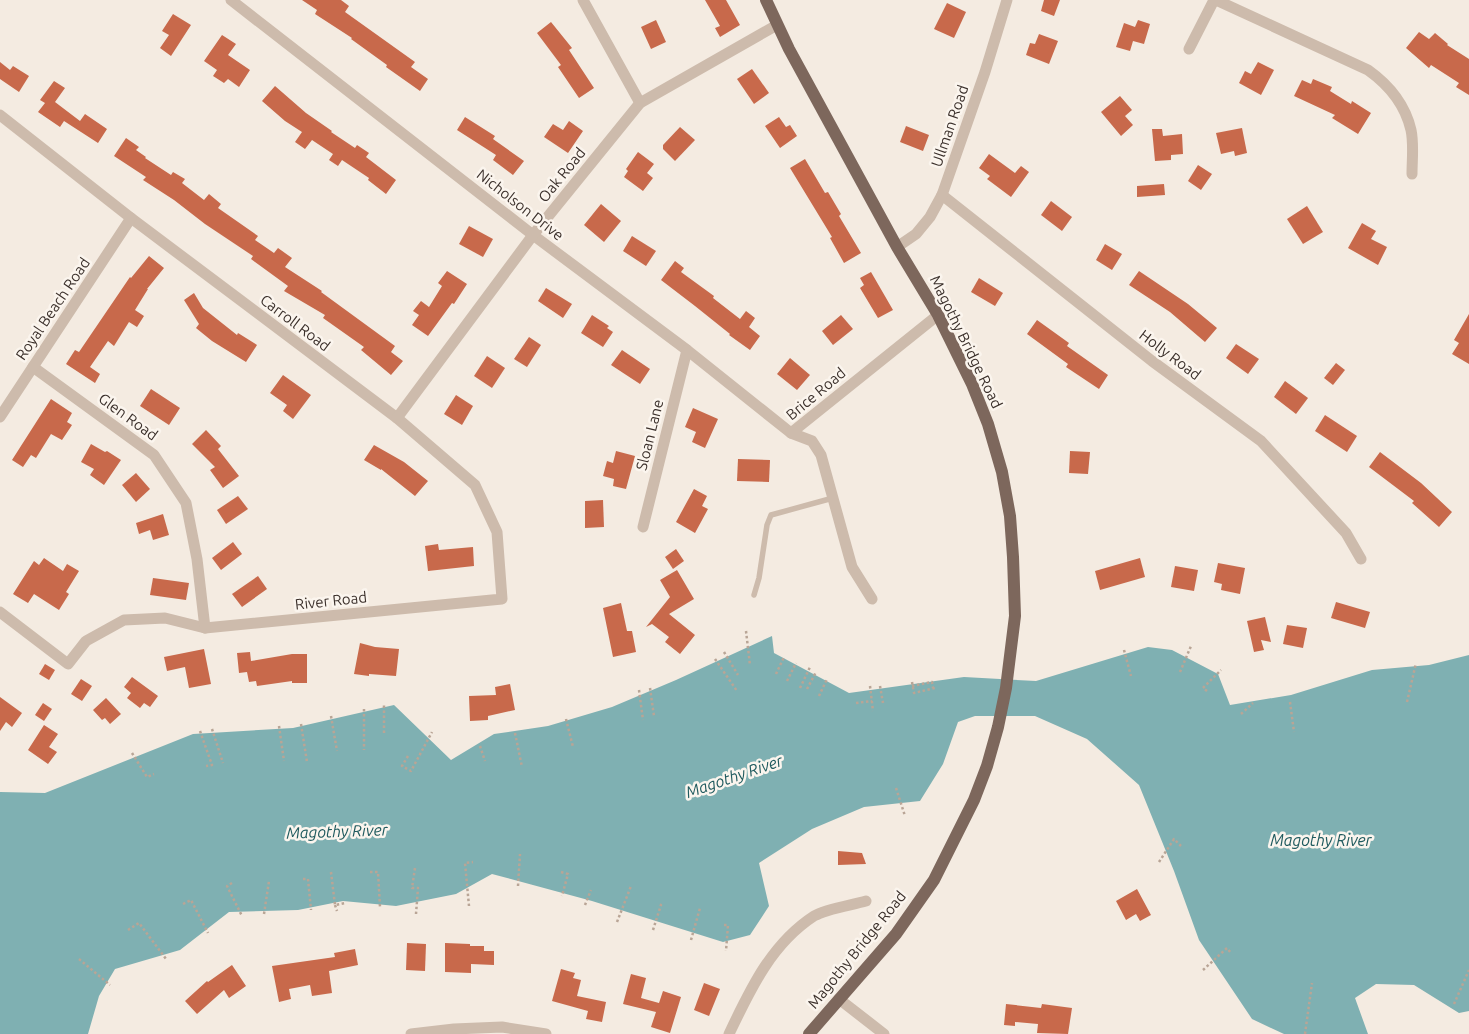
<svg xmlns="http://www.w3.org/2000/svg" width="1469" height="1034" font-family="Ubuntu,sans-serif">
<rect width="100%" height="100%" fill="#f4ebe1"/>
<!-- water -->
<path fill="#7fb0b2" d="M772,636L774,653L849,693L964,677L1036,681L1148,647L1172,650L1218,674L1230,705L1291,695L1372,670L1429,665L1469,655V1011L1459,1013L1414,985L1376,984L1355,998L1368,1034H1284L1252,1019L1199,940L1174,871L1139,785L1087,739L1035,716H975L958,722L943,764L920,801L864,807L812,829L759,863L769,906L750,935L723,942L592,901L492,874L456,894L396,906L343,901L298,910L229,912L180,950L115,969L99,996L88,1034H0V792L45,793L193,734L293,728L394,705L451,760L494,734L548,726L612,707L676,680Z"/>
<!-- building -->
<g fill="#c8694b">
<path d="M302,0H341L349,6L345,12L415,62L411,67L428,79L420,91L386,67L387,65L351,39L352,38L315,14L317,10Z"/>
<path d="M705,0H726L740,25L720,37L715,28L720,26Z"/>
<path d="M1044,0H1060L1054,16L1041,11Z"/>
<path d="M947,3L966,12L954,38L934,29Z"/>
<path d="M173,14L191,25L171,56L160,48L169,35L162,31Z"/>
<path d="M656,20L666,42L651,49L641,27Z"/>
<path d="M1138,20L1150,24L1144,44L1133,41L1130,51L1116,47L1124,23L1135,27Z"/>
<path d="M551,22L572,48L569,50L594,88L579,98L558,67L561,65L537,33Z"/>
<path d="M1419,32L1429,39L1435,33L1448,44L1447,45L1469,59V95L1456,87L1459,83L1431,65L1429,68L1406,48Z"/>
<path d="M1039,34L1058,41L1049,64L1026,55L1030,43L1035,44Z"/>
<path d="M222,35L236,44L228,55L250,70L239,87L228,79L224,83L213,76L217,70L204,61Z"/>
<path d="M0,62L10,70L13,66L29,76L19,92L0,79Z"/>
<path d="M1258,62L1274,70L1261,95L1239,83L1245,71L1251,74Z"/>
<path d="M752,69L769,93L754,104L737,79Z"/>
<path d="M1313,79L1332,87L1330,91L1351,104L1352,101L1371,113L1358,134L1332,118L1335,115L1294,96L1302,80L1311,84Z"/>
<path d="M54,81L65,88L55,102L80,121L85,114L107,129L98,143L64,121L60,127L38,112L45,103L40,100Z"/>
<path d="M275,86L306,113L332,131L331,132L355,148L357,145L369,153L366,157L396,180L386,194L368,180L369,178L342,160L338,166L329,160L333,154L312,140L305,149L295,142L302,132L285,121L262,101Z"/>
<path d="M1120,96L1132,110L1125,116L1133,125L1121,136L1101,112Z"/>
<path d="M465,117L495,136L493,139L524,161L513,175L493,160L496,155L457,130Z"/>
<path d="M779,117L786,127L790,125L797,136L780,148L765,126Z"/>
<path d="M569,121L583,131L568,153L544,137L553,124L563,130Z"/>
<path d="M906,126L929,135L923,151L900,142Z"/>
<path d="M680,127L695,140L675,161L663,149V145Z"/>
<path d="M1242,128L1247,153L1235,156L1234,151L1221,154L1216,133Z"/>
<path d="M1152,129H1162L1163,136L1182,134L1183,154L1171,155V160L1155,161Z"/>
<path d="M126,138L139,147L136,150L146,157L145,158L171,175L173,172L185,179L182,183L204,200L209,194L221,204L218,208L258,236L255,240L274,253L278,248L292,258L285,267L322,291L321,292L395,346L391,352L403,361L391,375L361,350L364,347L323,318L325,315L284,291L288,286L251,259L253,256L205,224L174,200L143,180L146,177L114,156Z"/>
<path d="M638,152L654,164L647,173L653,178L643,191L624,177L628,171L626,169Z"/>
<path d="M989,154L1015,173L1021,166L1029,172L1011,197L987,179L990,176L979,168Z"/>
<path d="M805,159L825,193L828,192L841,214L839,216L861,253L844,263L830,238L832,237L790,168Z"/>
<path d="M1198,165L1212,174L1201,190L1188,181Z"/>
<path d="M1164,184L1165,195L1137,197V186Z"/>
<path d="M1051,201L1072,217L1062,231L1041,215Z"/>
<path d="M601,204L621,221L604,242L584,225Z"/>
<path d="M1307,206L1323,232L1303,244L1287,219Z"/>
<path d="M1362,223L1376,231L1371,239L1387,247L1378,265L1348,248Z"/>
<path d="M469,226L493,239L483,257L459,244Z"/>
<path d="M632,236L656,251L646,266L623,251Z"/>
<path d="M1105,244L1122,254L1112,270L1096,260Z"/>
<path d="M149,256L164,268L147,289H148L135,310L144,316L137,327L129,322L114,346L108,341L90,367L100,374L95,383L66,364L75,350L79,352L130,277L131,278Z"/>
<path d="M675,261L684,268L681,272L714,296L713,298L740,319L746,311L755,318L749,327L760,336L750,350L729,335L730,334L695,306L661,280Z"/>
<path d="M447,271L467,284L454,304L452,303L428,336L412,325L419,315L413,311L421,301L429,307L442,286L438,283Z"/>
<path d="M1139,271L1188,304L1217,328L1205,342L1170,312L1129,285Z"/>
<path d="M871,272L893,310L878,318L860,288L864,285L860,278Z"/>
<path d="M979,278L1003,293L995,306L971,292Z"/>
<path d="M546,288L572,304L563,318L538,301Z"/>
<path d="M194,293L203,308L237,335L238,333L257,345L246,362L212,341L196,328L199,324L184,300Z"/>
<path d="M1469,314V364L1452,354L1459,343L1454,340Z"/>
<path d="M592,315L609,326L607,328L613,332L603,347L581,333Z"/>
<path d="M841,315L853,329L833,345L822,331Z"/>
<path d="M1037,320L1069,343L1067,346L1108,375L1099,389L1066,367L1068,364L1027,334Z"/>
<path d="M529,337L541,345L527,367L514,359Z"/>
<path d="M1236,344L1259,359L1248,374L1226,358Z"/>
<path d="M622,350L650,369L640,384L611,365Z"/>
<path d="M487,356L505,368L492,388L474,376Z"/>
<path d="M790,358L810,375L797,390L777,374Z"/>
<path d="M1336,363L1345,370L1333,385L1324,378Z"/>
<path d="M283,375L311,395L293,419L283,411L287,405L270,393Z"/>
<path d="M1285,381L1308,398L1296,414L1274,397Z"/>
<path d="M151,389L180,408L169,425L140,406Z"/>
<path d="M456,395L473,406L462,425L444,414Z"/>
<path d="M51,399L72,413L67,422L72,425L62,440L51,434L36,458L31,455L23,467L12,460Z"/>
<path d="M693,408L718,419L705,448L692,442L696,432L685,427Z"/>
<path d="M1325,415L1357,436L1347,452L1315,431Z"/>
<path d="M206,430L221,446L218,449L239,476L223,488L210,470L215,467L192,444Z"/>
<path d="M91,444L105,452L107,451L121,460L104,485L90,475L94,469L81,462Z"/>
<path d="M374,445L404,462L428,481L415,496L381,469V470L364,460Z"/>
<path d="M616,451L635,456L626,489L613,486L614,479L603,476L607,461L613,463Z"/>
<path d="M1070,451L1090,452L1088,474L1069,473Z"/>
<path d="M1380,452L1421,483L1452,512L1439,527L1412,503L1414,501L1369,467Z"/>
<path d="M738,459L770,460L769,482L737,481Z"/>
<path d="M136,473L150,489L136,502L122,485Z"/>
<path d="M694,489L707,496L702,506L708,509L695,533L676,522Z"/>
<path d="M238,496L248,509L226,524L217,510Z"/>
<path d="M603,500L604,527L585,528V501Z"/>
<path d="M163,514L169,535L153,540L150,530L139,534L136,523Z"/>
<path d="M233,542L242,554L221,570L212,558Z"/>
<path d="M438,544L439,550L473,547L474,566L428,571L425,546Z"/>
<path d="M676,549L684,561L673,569L665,557Z"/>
<path d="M44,558L63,571L67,564L79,571L66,592L69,594L59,610L34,594L28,603L13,594L34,561L39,565Z"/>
<path d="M1140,558L1145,577L1100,590L1095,571Z"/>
<path d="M1218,563L1245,568L1240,594L1221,590L1222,584L1214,582Z"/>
<path d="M1175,566L1198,570L1194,591L1171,587Z"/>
<path d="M677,570L694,599L669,614L695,635L680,654L665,642L669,637L652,624L646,627L670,597L660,580Z"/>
<path d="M258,576L267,589L242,607L232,594Z"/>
<path d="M153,578L189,583L186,600L150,595Z"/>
<path d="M1336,602L1370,612L1365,628L1331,618Z"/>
<path d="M621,603L627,631H632L636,652L613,657L603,608Z"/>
<path d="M1265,617L1271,642L1261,640L1264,650L1254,652L1247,621Z"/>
<path d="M1287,625L1307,628L1303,648L1283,644Z"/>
<path d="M360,643L375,647L399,649L396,676L369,674V676L354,674Z"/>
<path d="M204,649L211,684L189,688L185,667L167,671L164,657Z"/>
<path d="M250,652L251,661L292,654H307V683H292V681L257,686L256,681L249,682L247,672L239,673L237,653Z"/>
<path d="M45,664L55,670L49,680L39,674Z"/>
<path d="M132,677L158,696L150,707L144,703L140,708L127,698L131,693L124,687Z"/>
<path d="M81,679L92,686L82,701L71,694Z"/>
<path d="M510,684L515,710L488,716V720L470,721L469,696L496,695L495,687Z"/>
<path d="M0,697L22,713L12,727L6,722L0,731Z"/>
<path d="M106,698L121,714L110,724L105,718L102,720L93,710Z"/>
<path d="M43,703L52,709L44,721L35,715Z"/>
<path d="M44,725L58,734L49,747L57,752L48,764L28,750Z"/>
<path d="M838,851L862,853L866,864L838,865Z"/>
<path d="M1137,889L1151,915L1140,921L1136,914L1126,920L1116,901Z"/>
<path d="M407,943L426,944L425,971L406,970Z"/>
<path d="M445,943L470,944V946H484V951H494V965L471,964V973L445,972Z"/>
<path d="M355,949L358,965L329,971L332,993L312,996L310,985L289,989L291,999L279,1002L272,966L335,957L334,953Z"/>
<path d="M232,965L246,986L229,998L224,990L197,1014L185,1001L207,981L208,982Z"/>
<path d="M561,969L575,973L573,978L581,980L577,996L606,1002L602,1022L586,1019L588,1011L552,1001Z"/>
<path d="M631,974L646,978L641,998L659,1003L663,991L681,997L670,1033L651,1027L656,1012L623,1004Z"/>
<path d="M704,983L720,989L709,1016L694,1010Z"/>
<path d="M1006,1004L1041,1008L1042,1004L1072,1008L1068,1034L1037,1033L1038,1024L1015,1022V1026L1004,1025Z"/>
</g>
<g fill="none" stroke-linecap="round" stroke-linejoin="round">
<!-- path -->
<g stroke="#b9a596" stroke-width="2.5" stroke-dasharray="2.5 2.5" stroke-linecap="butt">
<path d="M746,631L750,665"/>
<path d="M1124,650L1131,676"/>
<path d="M724,652L738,675"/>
<path d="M715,659L737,691"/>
<path d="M1180,672L1191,646"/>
<path d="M776,674L784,657"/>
<path d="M787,681L796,663"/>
<path d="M912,682L914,693L935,688"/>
<path d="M870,686L873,711"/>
<path d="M880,686L883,703"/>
<path d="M912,686L932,682L933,688"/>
<path d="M650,688L654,716"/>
<path d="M800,688L810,667"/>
<path d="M807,689L816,672"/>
<path d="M639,690L643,720"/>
<path d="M1207,691L1203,688L1221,670"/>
<path d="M819,696L827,679"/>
<path d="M1290,702L1294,732"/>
<path d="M1407,702L1416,663"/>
<path d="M856,703L872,701"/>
<path d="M364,709V750"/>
<path d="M1241,714L1253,703"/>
<path d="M331,716L337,751"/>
<path d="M566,719L573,747"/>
<path d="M301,724L307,762"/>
<path d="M279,726L284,761"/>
<path d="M212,729L223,763"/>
<path d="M200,731L212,765L206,766"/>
<path d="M384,733V703"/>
<path d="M515,733L522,767"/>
<path d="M480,746L485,761"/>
<path d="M132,753L147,777L154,774"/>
<path d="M408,756L402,766L411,771L432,732"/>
<path d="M896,788L905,816"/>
<path d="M1159,862L1174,839L1181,846"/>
<path d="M415,868L412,888H418L416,914"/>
<path d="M331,872L335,905L345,903"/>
<path d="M370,872H378L380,907"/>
<path d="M561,872L568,874L562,896"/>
<path d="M303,879H308L311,910"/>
<path d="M232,883L227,886L242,916"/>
<path d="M518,886L520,854"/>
<path d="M183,904L191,900L208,933"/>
<path d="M335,905L337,911"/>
<path d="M585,905L591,890"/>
<path d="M469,906L465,863L473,862"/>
<path d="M264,914L269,881"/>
<path d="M617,922L631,886"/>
<path d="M724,925H728L726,951"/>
<path d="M128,930L139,923L166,959"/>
<path d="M653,930L661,905L658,903"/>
<path d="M691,940L700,908"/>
<path d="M79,959L110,985"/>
<path d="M1203,970L1227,948L1231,953"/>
<path d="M1454,1004L1469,970"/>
<path d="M1305,1034L1312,983"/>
</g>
<!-- lane -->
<path stroke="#cdbbac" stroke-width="5.5" d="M754,595L759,578L767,525L771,515L833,498"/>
<!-- street -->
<g stroke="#cdbbac" stroke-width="11">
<path d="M231,0L533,235L687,350L791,433"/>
<path d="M583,0L640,103"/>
<path d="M1216,0L1368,70C1389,85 1405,104 1411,130C1414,144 1412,160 1412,174"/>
<path d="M1189,49L1214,0"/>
<path d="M0,115L131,218L397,418L475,485L497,532L502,599L205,628L165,618L124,620L86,641L68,664L0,612"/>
<path d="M942,195L1152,361L1261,441L1346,533L1361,559"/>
<path d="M897,247L916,234L930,217L942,195L985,72L1007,0"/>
<path d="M33,367L154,455L186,503L197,559L205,628"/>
<path d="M0,417L131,218"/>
<path d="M397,418L533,235L640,103L777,25"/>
<path d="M643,527L687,350"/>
<path d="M872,599L852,567L821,455L812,441L791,433L938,315"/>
<path d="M839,999L884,1034"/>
<path d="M411,1034L454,1029L502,1027L546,1034"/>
<path d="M729,1034C750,990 771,944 814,916C825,909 852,905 866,901"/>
</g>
<!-- primary -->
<path stroke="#7d675c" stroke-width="12" d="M766,0L789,49L897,247L938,315L972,384L988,424L1002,472L1010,516L1013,557L1015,616L1006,688L998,727L987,766L974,800L934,880L896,934L809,1034"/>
</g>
<g text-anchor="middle" stroke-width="5" stroke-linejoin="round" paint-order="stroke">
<!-- street labels -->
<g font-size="15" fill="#3b302b" stroke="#fbf5ee">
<text transform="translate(950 126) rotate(-71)" y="5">Ullman Road</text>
<text transform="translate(562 175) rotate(-51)" y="5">Oak Road</text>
<text transform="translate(520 205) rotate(38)" y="5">Nicholson Drive</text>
<text transform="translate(53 309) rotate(-56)" y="5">Royal Beach Road</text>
<text transform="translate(295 323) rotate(37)" y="5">Carroll Road</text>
<text transform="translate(966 342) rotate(64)" y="5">Magothy Bridge Road</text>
<text transform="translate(1170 355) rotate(37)" y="5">Holly Road</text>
<text transform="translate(816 394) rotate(-40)" y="5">Brice Road</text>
<text transform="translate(128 417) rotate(36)" y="5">Glen Road</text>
<text transform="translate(650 435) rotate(-76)" y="5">Sloan Lane</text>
<text transform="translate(331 601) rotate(-6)" y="5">River Road</text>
<text transform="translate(857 950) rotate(-51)" y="5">Magothy Bridge Road</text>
</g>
<!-- water labels -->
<g font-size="16" font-style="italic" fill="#1f5a5e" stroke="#fbf5ee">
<text transform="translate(734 776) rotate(-19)" y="6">Magothy River</text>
<text transform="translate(337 831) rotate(-2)" y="6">Magothy River</text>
<text x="1321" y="846">Magothy River</text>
</g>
</g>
</svg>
